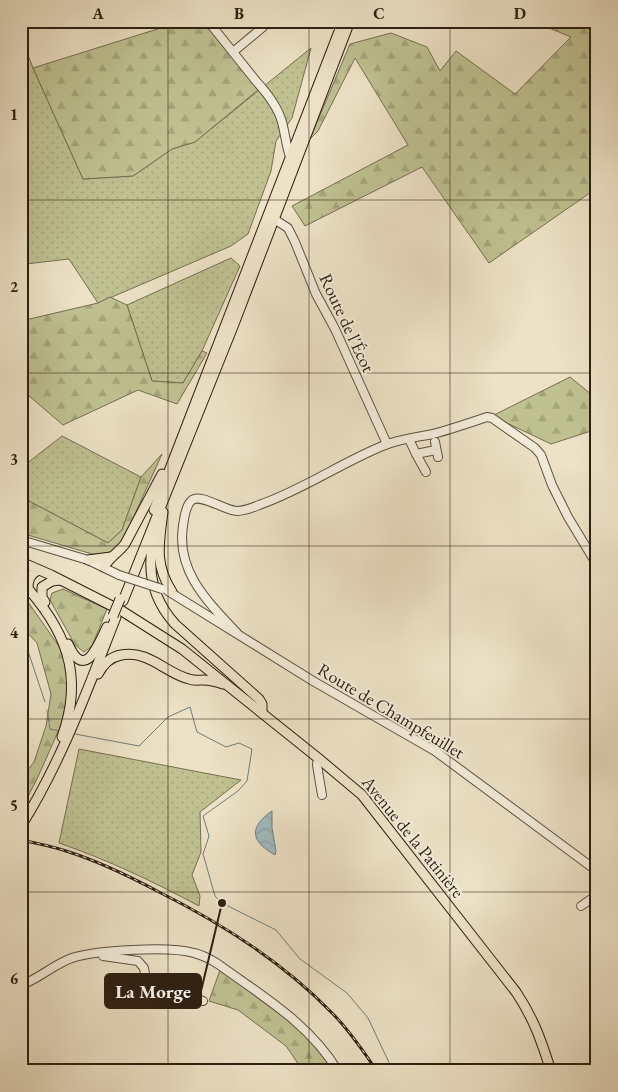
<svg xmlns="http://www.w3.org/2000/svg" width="618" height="1092" font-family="'EB Garamond',serif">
<defs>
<pattern id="grass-dots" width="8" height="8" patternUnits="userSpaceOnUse" patternTransform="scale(1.25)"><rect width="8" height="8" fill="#bfc191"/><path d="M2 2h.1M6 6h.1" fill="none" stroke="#a4a57c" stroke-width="1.8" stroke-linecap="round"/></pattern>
<pattern id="forest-firs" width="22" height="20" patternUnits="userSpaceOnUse" patternTransform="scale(1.25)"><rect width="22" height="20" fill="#bfc191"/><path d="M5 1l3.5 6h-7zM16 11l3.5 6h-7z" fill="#a4a57c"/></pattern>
<pattern id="water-waves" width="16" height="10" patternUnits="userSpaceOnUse" patternTransform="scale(1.25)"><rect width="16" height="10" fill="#9ebbc0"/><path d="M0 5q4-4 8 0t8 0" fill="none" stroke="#88a0a4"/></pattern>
</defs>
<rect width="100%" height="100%" fill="#ede2c6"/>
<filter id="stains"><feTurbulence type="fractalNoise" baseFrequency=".004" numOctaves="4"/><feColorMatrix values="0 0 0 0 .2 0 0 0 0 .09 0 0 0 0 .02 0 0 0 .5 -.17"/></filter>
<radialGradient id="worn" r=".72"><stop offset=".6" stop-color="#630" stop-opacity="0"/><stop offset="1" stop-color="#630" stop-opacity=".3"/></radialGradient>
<!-- grass -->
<g fill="url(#grass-dots)" stroke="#767051">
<path d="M21,37L33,68L83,179L133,176L172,149L195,142L311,48L292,118L276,141L271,171L248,234L231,246L98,303L69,259L26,264L21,278Z"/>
<path d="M231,258L240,266L202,351L183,383L152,381L127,305Z"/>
<path d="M62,436L141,477L122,530L108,543L27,500L21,494V468Z"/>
<path d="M79,749L241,780L200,812L201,852L192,875L200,896L199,906C152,881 108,860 59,843Z"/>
</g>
<!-- forest -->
<g fill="url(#forest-firs)" stroke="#767051">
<path d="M183,21H204L259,89L195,142L172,149L133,176L83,179L33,68Z"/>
<path d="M532,21H597V188L489,263L422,167L305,226L292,206L408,145L355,58L318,131L310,139L350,44L391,33L427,47L440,71L456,51L515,94L571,37Z"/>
<path d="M110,297L127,305L152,381L183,383L202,351L207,353L177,404L138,390L63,425L21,389V321L98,303Z"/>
<path d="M570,377L597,399V444L591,431L551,444L492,416Z"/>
<path d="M162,454L121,545L106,555L92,554L21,533V500H27L108,543L122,530L141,477Z"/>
<path d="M63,589L107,609L92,646L84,652L75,645L50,600L52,593Z"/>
<path d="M21,592L63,652L69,690L61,725L37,779L24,804L21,802V779L34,762L46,726L51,694L37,643L21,626Z"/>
<path d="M220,970L296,1026L338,1071H303L286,1046L238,1010L209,1001Z"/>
</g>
<!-- water -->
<path fill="url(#water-waves)" stroke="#717d7a" d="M272,811V828L276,851L275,855C250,841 249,827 272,811Z"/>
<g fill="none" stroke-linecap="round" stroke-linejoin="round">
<!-- stream -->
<g stroke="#717d7a" stroke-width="1">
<path d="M21,635L23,636L45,702"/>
<path d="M47,710L50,729L60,731"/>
<path d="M75,734L139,746L168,717L190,707L197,732L226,747L239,743L252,749L247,781L238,791L203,816L209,836L203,854L215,896L222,903L276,930L300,959L347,993L368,1018L393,1071"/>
</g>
<defs>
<g id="minor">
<path d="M208,21L256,81C266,92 278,107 282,122C285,133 286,145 290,157"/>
<path d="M233,52L263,27L258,21"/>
<path d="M274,219L288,228L295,242L316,294L335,329L387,444"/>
<path d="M409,439L416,454L436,450"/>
<path d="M435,442L438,457"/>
<path d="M416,454L426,472"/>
<path d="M21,540L88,560L119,575"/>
<path d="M168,591L313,681L435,751L597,871"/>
<path d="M237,633C208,602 176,572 183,526C184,519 185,507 191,501C200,492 225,511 237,511C244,511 252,508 259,505C303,490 342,462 385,445C400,439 418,437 433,434C452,429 469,423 487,417L492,418L535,448L541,455L552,485L568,517L597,565"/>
<path d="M318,758L317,765L322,795"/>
<path d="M581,906L597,895"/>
<path d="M103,956L138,961L144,968L147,986L171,991L203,1001"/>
<path d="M21,985C39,979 54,964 72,958C96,950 170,946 194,953C203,955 210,959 218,964C262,996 309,1023 338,1071"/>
</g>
<g id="major">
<path d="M154,510L343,21"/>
<path d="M163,512C159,543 154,564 172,592"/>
<path d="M156,532C145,567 151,597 175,624L259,699L262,704V712"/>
<path d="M88,560L111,557"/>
<path d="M21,562L51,575L122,611L182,649L318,758L362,795L516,992C534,1019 541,1040 551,1071"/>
<path d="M104,567C109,558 119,552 125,544L162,474"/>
<path d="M21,581C65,628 85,674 62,737"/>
<path d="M28,589C28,579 30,575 38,570"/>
<path d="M123,601L234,324L350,21"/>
<path d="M45,602L42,597V587L52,581L60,580"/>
<path d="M68,644C85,682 98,645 107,627"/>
<path d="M98,674C103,664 111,657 121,655C149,650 165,673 189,679C194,681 199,680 204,680C211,680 217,682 223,684"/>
<path d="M21,826C62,761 88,688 116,617"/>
</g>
</defs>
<!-- minor casing -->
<use href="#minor" stroke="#5d503e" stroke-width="10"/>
<!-- major casing -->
<use href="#major" stroke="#2d1f11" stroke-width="11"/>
<!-- minor -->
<use href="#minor" stroke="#f3ecda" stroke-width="8"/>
<!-- major -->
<use href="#major" stroke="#ede2c6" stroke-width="9"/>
<defs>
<path id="rail" d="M21,840C36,843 51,846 66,851C98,861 129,876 159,892C223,924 283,962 333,1014C350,1031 363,1051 377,1071"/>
</defs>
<!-- rail casing -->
<use href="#rail" stroke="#2d1f11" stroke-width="3"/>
<!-- rail -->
<use href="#rail" stroke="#f3ecda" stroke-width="1" stroke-dasharray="4" stroke-linecap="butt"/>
<defs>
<path id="minor-bridge" d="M119,575L162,589"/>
<path id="major-bridge" d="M113,616L120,599"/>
</defs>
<!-- minor-bridge casing -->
<use href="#minor-bridge" stroke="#5d503e" stroke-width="10" stroke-linecap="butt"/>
<!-- major-bridge casing -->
<use href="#major-bridge" stroke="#2d1f11" stroke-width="11" stroke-linecap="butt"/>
<!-- minor-bridge -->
<use href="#minor-bridge" stroke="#f3ecda" stroke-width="8"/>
<!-- major-bridge -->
<use href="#major-bridge" stroke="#ede2c6" stroke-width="9"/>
</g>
<!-- grid -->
<path fill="none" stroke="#2d1f11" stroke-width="1" stroke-opacity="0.55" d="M168,21V1071M309,21V1071M450,21V1071M21,200H597M21,373H597M21,546H597M21,719H597M21,892H597"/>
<g text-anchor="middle" stroke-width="4" stroke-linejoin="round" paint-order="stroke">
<!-- street labels -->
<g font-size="18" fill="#2d1f11" stroke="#f3ecda">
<text transform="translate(347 323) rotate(65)" y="6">Route de l'Écot</text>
<text transform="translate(391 711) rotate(31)" y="6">Route de Champfeuillet</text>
<text transform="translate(413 837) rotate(51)" y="6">Avenue de la Patinière</text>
</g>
</g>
<!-- callouts -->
<path fill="none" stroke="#2d1f11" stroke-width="2" d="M222 903L201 991"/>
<circle fill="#2d1f11" stroke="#f3ecda" stroke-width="2" cx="222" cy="903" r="5"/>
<rect fill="#2d1f11" stroke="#2d1f11" stroke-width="2" x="105" y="974" width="96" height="34" rx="5"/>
<g font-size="19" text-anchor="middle" font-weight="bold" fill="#fff">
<text x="153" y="998">La Morge</text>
</g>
<!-- margin -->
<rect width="618" height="1092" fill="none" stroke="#ede2c6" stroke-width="55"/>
<rect x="28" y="28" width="562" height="1036" fill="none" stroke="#2d1f11" stroke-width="2"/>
<g font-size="16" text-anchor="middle" font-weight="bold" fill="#2d1f11">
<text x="98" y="19">A</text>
<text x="239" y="19">B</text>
<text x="379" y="19">C</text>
<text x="520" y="19">D</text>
<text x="14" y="120">1</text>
<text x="14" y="292">2</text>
<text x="14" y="465">3</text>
<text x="14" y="638">4</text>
<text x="14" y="811">5</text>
<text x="14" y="984">6</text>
</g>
<rect width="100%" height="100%" filter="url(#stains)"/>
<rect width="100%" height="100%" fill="url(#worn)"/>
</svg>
